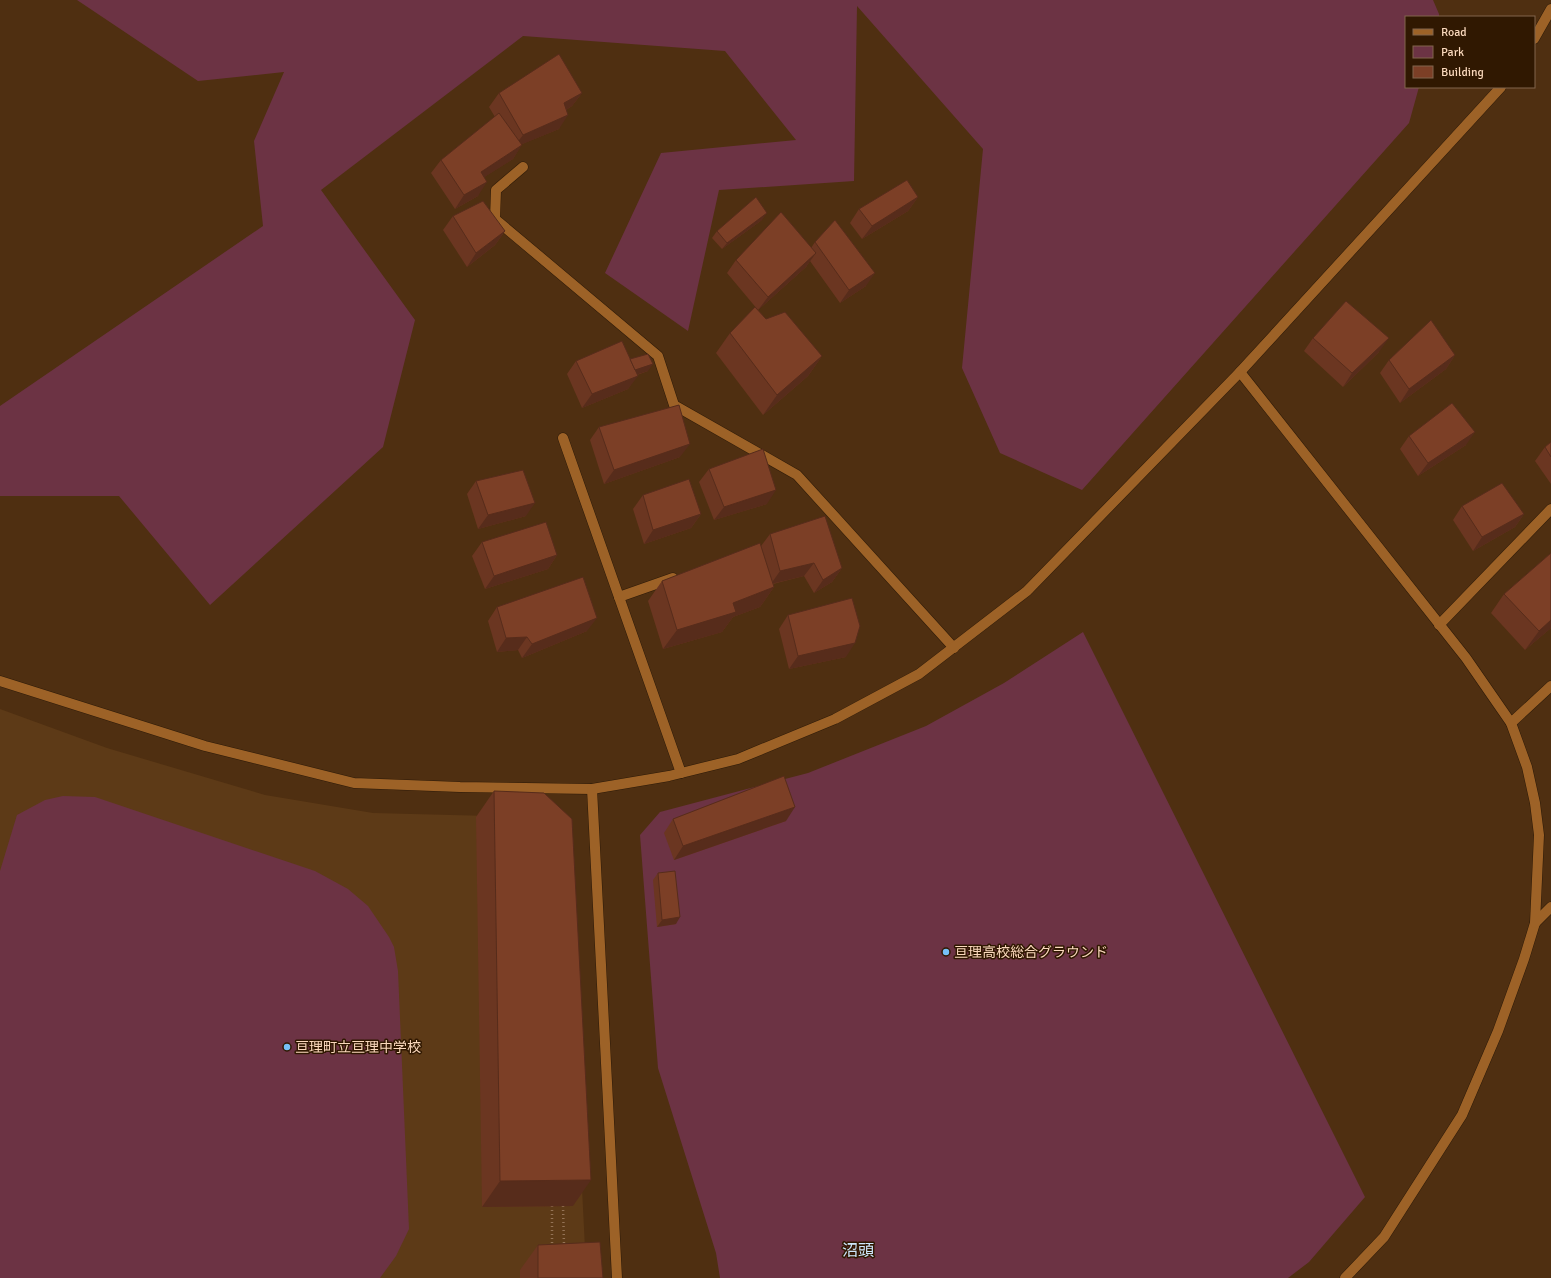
<svg xmlns="http://www.w3.org/2000/svg" width="1551" height="1278" font-family="Signika,'Noto Sans JP',sans-serif">
<rect width="100%" height="100%" fill="#4f2f11"/>
<!-- built -->
<path fill="#5d3a17" d="M0,709L107,748L265,795L373,813L531,817L565,847L585,1248L588,1278H0Z"/>
<!-- green -->
<g fill="#6c3344">
<path d="M77,0H1433L1439,14V17H1406V87H1419L1409,123L1082,490L1000,453L962,368L983,149L857,6L854,181L719,190L688,331L605,273L661,153L796,140L725,51L523,36L321,190L415,320L383,447L210,605L119,496H0V406L263,226L254,141L284,72L198,81Z"/>
<path d="M1083,632L1365,1197L1309,1262L1288,1278H720L716,1253L658,1068L640,835L660,812L808,773L926,726L1004,683Z"/>
<path d="M63,796L95,797L315,871L348,889L368,906L389,937L394,947L398,971L409,1229L396,1256L380,1278H0V871L17,815L45,800Z"/>
</g>
<g fill="none" stroke-linecap="round" stroke-linejoin="round">
<defs>
<g id="minor">
<path d="M523,167L496,190L495,219L658,356L674,405L797,475L954,648"/>
<path d="M1240,372L1466,658L1511,723L1527,767L1535,803L1539,835L1535,923L1524,959L1498,1031L1462,1115L1384,1237L1345,1278"/>
<path d="M563,438L681,773"/>
<path d="M619,597L673,578"/>
<path d="M1439,625L1551,509"/>
<path d="M1511,723L1551,686"/>
<path d="M1535,923L1551,907"/>
</g>
<g id="tertiary">
<path d="M1534,39L1551,9"/>
<path d="M0,681L205,746L354,783L460,787L592,789L669,776L738,759L835,719L919,674L1027,591L1240,372L1501,87"/>
<path d="M592,789L617,1278"/>
</g>
</defs>
<!-- minor casing -->
<use href="#minor" stroke="#2d1a08" stroke-width="11"/>
<!-- tertiary casing -->
<use href="#tertiary" stroke="#2d1a08" stroke-width="11"/>
<!-- path -->
<g stroke="#947356" stroke-width="2.5" stroke-dasharray="1 3" stroke-linecap="butt">
<path d="M552,1206V1246"/>
<path d="M563,1206L564,1245"/>
</g>
<!-- minor -->
<use href="#minor" stroke="#9d6227" stroke-width="10"/>
<!-- tertiary -->
<use href="#tertiary" stroke="#9d6227" stroke-width="10"/>
</g>
<!-- wall -->
<g fill="#6b3621">
<path d="M499,93H582L572,106L566,110L559,129L522,144L513,159L484,177L478,196L455,209L431,173L441,160L495,117L489,107Z"/>
<path d="M918,197L908,211L862,239L850,223L859,209Z"/>
<path d="M453,216L505,231L495,245L467,267L443,230Z"/>
<path d="M762,220L722,249L712,238L717,231Z"/>
<path d="M815,242L866,286L840,303L810,261L806,267L758,310L727,273L736,260L811,248Z"/>
<path d="M766,319L822,356L808,376L763,415L716,353L730,333Z"/>
<path d="M1313,338L1379,352L1343,387L1304,351Z"/>
<path d="M1455,355L1446,369L1400,403L1380,373L1389,360Z"/>
<path d="M630,359L648,371L637,375L628,389L582,408L567,374L576,361Z"/>
<path d="M599,427L680,457L604,484L590,440Z"/>
<path d="M1409,436L1466,445L1418,476L1400,449Z"/>
<path d="M1551,442V484L1535,461L1545,447Z"/>
<path d="M709,469L767,504L714,520L699,482Z"/>
<path d="M476,481L526,516L478,529L467,494Z"/>
<path d="M643,495L701,514L691,528L644,544L633,509Z"/>
<path d="M1462,506L1524,514L1515,527L1473,551L1453,520Z"/>
<path d="M770,534L842,568L832,582L814,593L804,576L773,584L774,587L760,607L733,617L722,632L663,649L648,601L662,581L761,546Z"/>
<path d="M482,542L557,555L548,569L485,589L472,556Z"/>
<path d="M1551,553V628L1525,650L1491,613L1504,594Z"/>
<path d="M497,607L587,631L522,658L518,650L497,652L488,621Z"/>
<path d="M788,615L846,657L789,669L779,629Z"/>
<path d="M494,791L573,1206L482,1207L476,817Z"/>
<path d="M673,819L786,821L674,860L664,833Z"/>
<path d="M658,873L676,924L657,927L653,880Z"/>
<path d="M538,1245L603,1278H520V1270Z"/>
</g>
<!-- shaded-wall -->
<g fill="#572c1b">
<path d="M582,93L572,106L555,117L564,103Z"/>
<path d="M568,115L559,129L513,148L523,135Z"/>
<path d="M522,145L513,159L472,185L481,172Z"/>
<path d="M487,182L478,196L455,209L464,195Z"/>
<path d="M918,197L908,211L862,239L872,226Z"/>
<path d="M767,213L762,220L722,249L727,243Z"/>
<path d="M505,231L495,245L467,267L476,253Z"/>
<path d="M816,253L806,267L758,310L768,297Z"/>
<path d="M875,273L866,286L840,303L849,290Z"/>
<path d="M1389,338L1379,352L1343,387L1352,373Z"/>
<path d="M1455,355L1446,369L1400,403L1409,389Z"/>
<path d="M822,356L808,376L763,415L777,395Z"/>
<path d="M653,364L648,371L629,377L634,370Z"/>
<path d="M638,376L628,389L582,408L592,394Z"/>
<path d="M1475,432L1466,445L1418,476L1428,463Z"/>
<path d="M690,444L680,457L604,484L614,470Z"/>
<path d="M776,490L767,504L714,520L724,507Z"/>
<path d="M535,503L526,516L478,529L488,515Z"/>
<path d="M701,514L691,528L644,544L653,530Z"/>
<path d="M1524,514L1515,527L1473,551L1482,537Z"/>
<path d="M557,555L548,569L485,589L494,576Z"/>
<path d="M814,563L804,576L771,584L780,571Z"/>
<path d="M842,568L832,582L814,593L823,580Z"/>
<path d="M774,587L760,607L733,617L722,632L663,649L677,630L733,603Z"/>
<path d="M597,618L587,631L522,658L532,644Z"/>
<path d="M1551,620V628L1525,650L1539,631Z"/>
<path d="M527,637L518,650L497,652L506,638Z"/>
<path d="M855,643L846,657L789,669L798,656Z"/>
<path d="M795,807L786,821L674,860L683,846Z"/>
<path d="M680,917L676,924L657,927L662,920Z"/>
<path d="M591,1180L573,1206L482,1207L500,1181Z"/>
</g>
<!-- building -->
<g fill="#7c3f26" stroke="#572c1b">
<path d="M559,54L582,93L564,103L568,115L523,135L499,93Z"/>
<path d="M499,113L522,145L481,172L487,182L464,195L441,160Z"/>
<path d="M907,180L918,197L872,226L859,209Z"/>
<path d="M756,197L767,213L727,243L717,231Z"/>
<path d="M483,201L505,231L476,253L453,216Z"/>
<path d="M781,212L816,253L768,297L736,260Z"/>
<path d="M835,220L875,273L849,290L815,242Z"/>
<path d="M1346,301L1389,338L1352,373L1313,338Z"/>
<path d="M755,307L766,319L785,312L822,356L777,395L730,333Z"/>
<path d="M1431,320L1455,355L1409,389L1389,360Z"/>
<path d="M622,341L638,376L592,394L576,361Z"/>
<path d="M648,354L653,364L635,370L630,359Z"/>
<path d="M1452,403L1475,432L1428,463L1409,436Z"/>
<path d="M679,405L690,444L614,470L599,427Z"/>
<path d="M1551,442V457L1545,447Z"/>
<path d="M763,449L776,490L724,507L709,469Z"/>
<path d="M523,470L535,503L488,515L476,481Z"/>
<path d="M689,479L701,514L653,530L643,495Z"/>
<path d="M1502,483L1524,514L1482,537L1462,506Z"/>
<path d="M825,516L842,568L823,580L814,563L780,571L770,534Z"/>
<path d="M546,522L557,555L494,576L482,542Z"/>
<path d="M760,543L774,587L733,603L736,612L677,630L662,581Z"/>
<path d="M1551,553V620L1539,631L1504,594Z"/>
<path d="M583,577L597,618L532,644L527,637L506,638L497,607Z"/>
<path d="M852,598L860,626L855,643L798,656L788,615Z"/>
<path d="M784,776L795,807L683,846L673,819Z"/>
<path d="M494,791L544,793L572,819L591,1180L500,1181Z"/>
<path d="M675,871L680,917L662,920L658,873Z"/>
<path d="M600,1242L603,1278H538V1245Z"/>
</g>
<!-- markers -->
<g fill="#76c0f7" stroke="#301801" stroke-width="1.5">
<circle cx="946" cy="952" r="4"/>
<circle cx="287" cy="1047" r="4"/>
</g>
<g text-anchor="middle" stroke-width="3" stroke-linejoin="round" paint-order="stroke">
<!-- poi labels -->
<g font-size="14" fill="#fbd9bd" stroke="#301801" text-anchor="start">
<text x="954" y="957">亘理高校総合グラウンド</text>
<text x="295" y="1052">亘理町立亘理中学校</text>
</g>
<!-- quarter labels -->
<g font-size="16" fill="#cee8fd" stroke="#301801">
<text x="858" y="1256">沼頭</text>
</g>
</g>
<!-- legend -->
<rect x="1405" y="16" width="130" height="72" fill="#301801" stroke="#81654c"/>
<rect x="1413" y="29" width="20" height="6" fill="#9d6227" stroke="#81654c"/>
<text x="1441" y="36" font-size="12" fill="#fbd9bd">Road</text>
<rect x="1413" y="46" width="20" height="12" fill="#6c3344" stroke="#81654c"/>
<text x="1441" y="56" font-size="12" fill="#fbd9bd">Park</text>
<rect x="1413" y="66" width="20" height="12" fill="#7c3f26" stroke="#81654c"/>
<text x="1441" y="76" font-size="12" fill="#fbd9bd">Building</text>
</svg>
